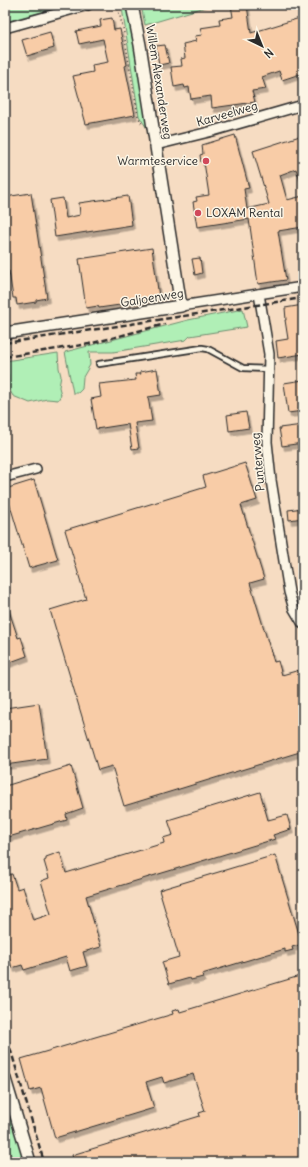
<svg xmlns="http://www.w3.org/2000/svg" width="308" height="1167" font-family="Delius,sans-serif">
<defs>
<filter id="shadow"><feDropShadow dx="2.5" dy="4.5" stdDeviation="0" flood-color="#0004"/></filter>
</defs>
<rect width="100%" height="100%" fill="#fbe9d2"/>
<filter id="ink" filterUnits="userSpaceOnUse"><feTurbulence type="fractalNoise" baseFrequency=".025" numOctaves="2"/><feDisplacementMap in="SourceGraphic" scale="8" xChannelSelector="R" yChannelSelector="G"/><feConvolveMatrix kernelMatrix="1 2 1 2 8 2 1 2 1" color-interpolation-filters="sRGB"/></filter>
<g filter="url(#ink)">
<!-- built -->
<path fill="#f6dcc2" d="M100,5H303V1162H5V29Z"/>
<!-- green -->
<g fill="#b0efb6" stroke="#6e8d70">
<path d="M5,5H66L5,22Z"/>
<path d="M141,5H212L145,25Z"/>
<path d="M122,8L126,10L129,15L148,130L139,116Z"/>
<path d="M243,309L247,327L190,336L186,340L113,352H89L90,365L83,377L82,389L78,393H73L65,352L188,320Z"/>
<path d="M58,353L59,368L61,376L59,387L61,395L58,400L47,399L30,403L13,396L9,389L8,374L5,373V361Z"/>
<path d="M5,1092L26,1162H13L5,1135Z"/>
</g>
<!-- building -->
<g fill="#f8cca7" stroke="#2b2b2b" filter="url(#shadow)">
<path d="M231,5H247L251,33L303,17V73L282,80L279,71L262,77L266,89L252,91L255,102L212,108L211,96L191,99L189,87L185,88L184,85L174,87L171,67L182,66L181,59L185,58L183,44L196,41L195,36L202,35L200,28L220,25L219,19L233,17Z"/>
<path d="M112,18L114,30L120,29L127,65L125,66L135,115L86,124L73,76L93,72L92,65L108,62L103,39L79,44L76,31L101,26L100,20Z"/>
<path d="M50,32L54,48L27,56L22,40Z"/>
<path d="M165,45L169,63L159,65L156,46Z"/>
<path d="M235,135L249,188L244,189L247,209L269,204L253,151L303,135V185L302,186L296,169L280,175L287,200L303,196V227L278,231L286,280L258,284L249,219L197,227L193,202L197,201L196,197L209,195L204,162H201L200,155L203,154L202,145Z"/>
<path d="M31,193L47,298L36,300V302L17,305L16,298H13L9,271L5,272V197Z"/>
<path d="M128,196L132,225L55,237L50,200L63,198L66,218L80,215L79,203Z"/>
<path d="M152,248L159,297L147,298L148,301L99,308L98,306L86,308L79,259Z"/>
<path d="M200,258L202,273L195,275L192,259Z"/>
<path d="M303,305V354L278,358L276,341L288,339L285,320H286L285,308Z"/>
<path d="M157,369L161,395L148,397L152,421L135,423L139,448L132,449L128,424L96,429L91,399L101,397L99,384L136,380L135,374H141L140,372Z"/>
<path d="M303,380V411L288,413L284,383Z"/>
<path d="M246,412L249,428L229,431L227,415Z"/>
<path d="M303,425V443L282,446L279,428Z"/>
<path d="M245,463L257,500L241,505L264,579L250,583L274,662L278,661L282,675L303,669V751L124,806L112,766L98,770L50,610L86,599L65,530L206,487L203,476Z"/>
<path d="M34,480L58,560L29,568L5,489Z"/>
<path d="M303,508V518L289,520L288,510Z"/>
<path d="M5,605H7L18,638L21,637L27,656L5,664Z"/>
<path d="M39,703L47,759L5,765V708Z"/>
<path d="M71,766L83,808L66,814L67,820L5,838V786Z"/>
<path d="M260,792L268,820L287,815L291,829L273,835L275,839L86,896L101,947L83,952L87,966L70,971L66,957L24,970L22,965L12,968L5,944V875L12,874L17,889L23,887L33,920L51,914L41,881L49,878L44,861L46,860V857L60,852L66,873L164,843L163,838L173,835L168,820Z"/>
<path d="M275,855L302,944L292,947L293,950L285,952V949L202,974L203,977L191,980L190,978L169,984L162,962L179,957L159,890Z"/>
<path d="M303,975V1162H74L72,1155L200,1116L199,1113L205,1111L193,1074L164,1083L162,1077L146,1082L154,1108L55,1138L41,1088L30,1091L21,1059L173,1014L172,1011L179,1009L180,1012Z"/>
</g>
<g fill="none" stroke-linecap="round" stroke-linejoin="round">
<defs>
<path id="service" d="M99,364L202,348L208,349L243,368L268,369"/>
<g id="minor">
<path d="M5,28L88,5"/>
<path d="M156,145L213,131L303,105"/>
<path d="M259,294L269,354L267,442L271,480L289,592L294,609L303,624"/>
<path d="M181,306L303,287"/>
<path d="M5,477L36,469"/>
</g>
<g id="tertiary">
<path d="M5,333L181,306L140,45L132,5"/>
<path d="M5,1079L30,1162"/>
</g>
</defs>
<!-- service casing -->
<use href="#service" stroke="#2b2b2b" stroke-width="8"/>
<!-- minor casing -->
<use href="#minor" stroke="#2b2b2b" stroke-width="12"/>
<!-- tertiary casing -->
<use href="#tertiary" stroke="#2b2b2b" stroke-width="14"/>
<!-- path -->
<g stroke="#2b2b2b" stroke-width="1.5" stroke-dasharray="1 3" stroke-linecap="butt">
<path d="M117,5L123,28L138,116L142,124"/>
<path d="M5,1053L10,1070"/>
</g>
<!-- service -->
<use href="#service" stroke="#fcf5e5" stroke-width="4.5"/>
<!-- minor -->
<use href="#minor" stroke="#fcf5e5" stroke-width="9"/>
<!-- tertiary -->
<use href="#tertiary" stroke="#fcf5e5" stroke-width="11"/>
<!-- rail -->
<g stroke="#2b2b2b" stroke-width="2.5" stroke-dasharray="6 3" stroke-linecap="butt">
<path d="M5,343L303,298"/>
<path d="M5,357L89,344L165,324"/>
<path d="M5,1031L44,1162"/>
</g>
</g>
</g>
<!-- markers -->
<g fill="#d1495b" stroke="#fcf5e5" stroke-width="1.5">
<circle cx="206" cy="161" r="4"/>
<circle cx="198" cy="213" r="4"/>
</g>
<g text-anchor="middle" stroke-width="3" stroke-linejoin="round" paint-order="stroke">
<!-- street labels -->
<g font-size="12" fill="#2b2b2b" stroke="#fcf5e5">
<text transform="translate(159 82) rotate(81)" y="4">Willem Alexanderweg</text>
<text transform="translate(227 114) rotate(-16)" y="4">Karveelweg</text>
<text transform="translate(152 298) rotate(-9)" y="4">Galjoenweg</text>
<text transform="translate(258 462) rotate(-95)" y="4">Punterweg</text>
</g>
<!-- poi labels -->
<g font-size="12" fill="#2b2b2b" stroke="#fcf5e5" text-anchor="end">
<text x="198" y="165">Warmteservice</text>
<text x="206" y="217" text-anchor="start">LOXAM Rental</text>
</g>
</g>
<!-- margin -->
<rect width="308" height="1167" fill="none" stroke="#fcf5e5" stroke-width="20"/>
<rect x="10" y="10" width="288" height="1147" fill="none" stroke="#2b2b2b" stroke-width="1.5" filter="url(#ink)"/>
<!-- north arrow -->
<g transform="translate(262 46) rotate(137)" stroke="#fcf5e5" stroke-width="3" paint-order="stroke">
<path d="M0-3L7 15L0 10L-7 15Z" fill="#2b2b2b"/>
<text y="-6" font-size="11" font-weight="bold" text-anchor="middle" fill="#2b2b2b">N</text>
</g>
</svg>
